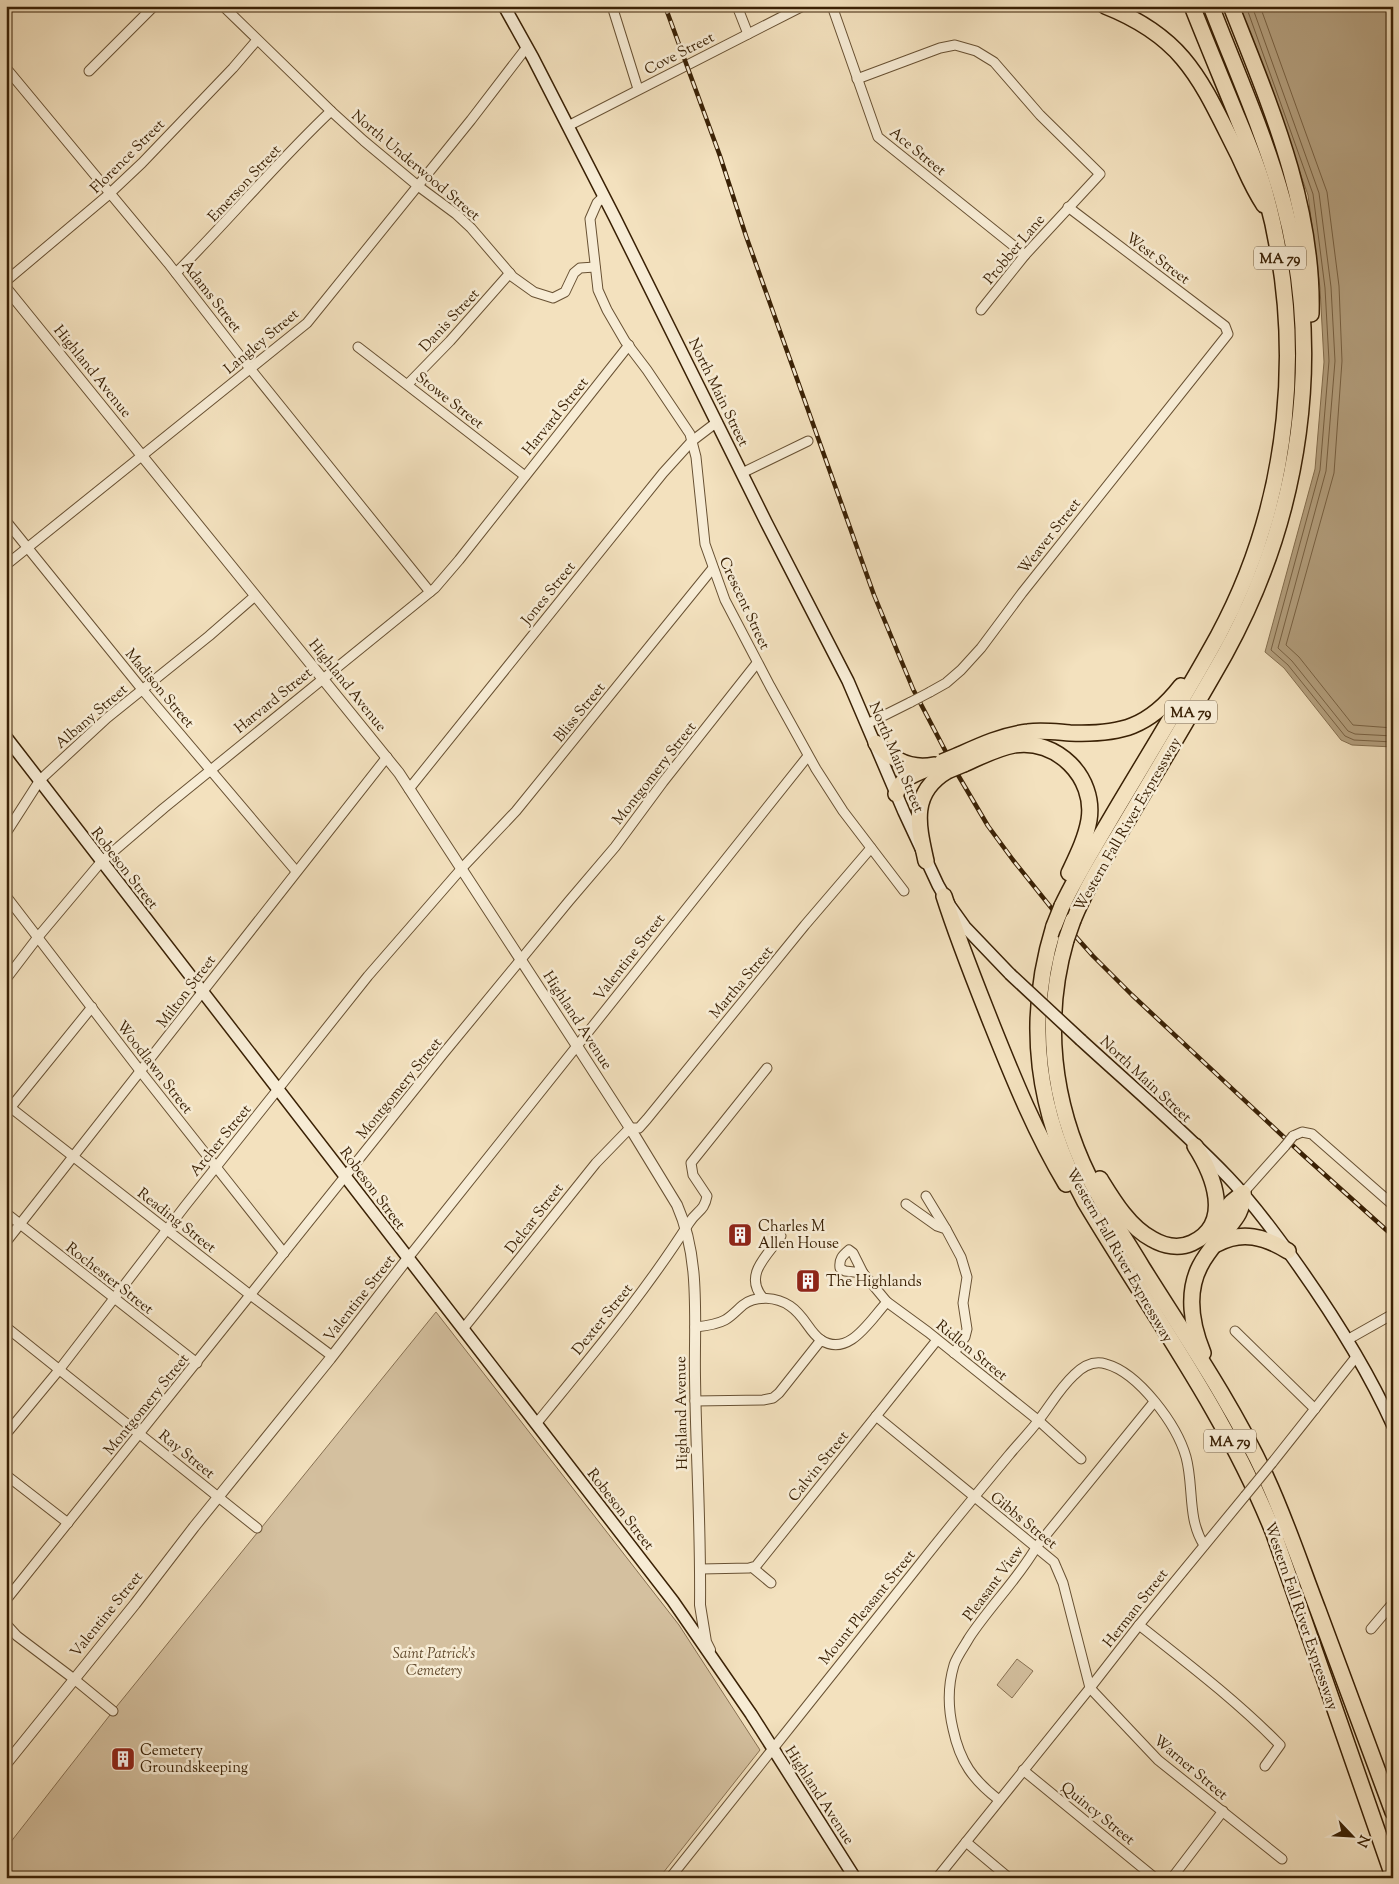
<svg xmlns="http://www.w3.org/2000/svg" width="1399" height="1884" font-family="'Sorts Mill Goudy',serif">
<rect width="100%" height="100%" fill="#f3e1be"/>
<filter id="stains"><feTurbulence type="fractalNoise" baseFrequency=".004" numOctaves="4"/><feColorMatrix values="0 0 0 0 .2 0 0 0 0 .09 0 0 0 0 .02 0 0 0 .5 -.17"/></filter>
<radialGradient id="worn" r=".72"><stop offset=".6" stop-color="#630" stop-opacity="0"/><stop offset="1" stop-color="#630" stop-opacity=".3"/></radialGradient>
<!-- green -->
<g fill="#d4c09f" stroke="#877052">
<path d="M436,1312L679,1625L760,1750L659,1878H6V1848L117,1706Z"/>
<path d="M1017,1659L1033,1671L1012,1698L997,1685Z"/>
</g>
<!-- water -->
<path fill="#b4a07f" stroke="#836d4e" d="M1240,6H1393V747L1352,745L1341,740L1284,668L1265,652L1315,469L1324,362L1320,288L1308,195Z"/>
<g fill="none" stroke-linecap="round" stroke-linejoin="round">
<!-- shore -->
<g stroke="#776042" stroke-width="1">
<path d="M1246,6L1313,194L1325,288L1329,361L1320,470L1271,650L1288,665L1345,736L1354,740L1393,742"/>
<path d="M1252,6L1319,193L1331,287L1335,361L1326,471L1278,648L1292,661L1348,731L1355,734L1393,736"/>
<path d="M1260,6L1327,192L1339,286L1342,361L1334,473L1286,645L1299,657L1353,725L1393,728"/>
</g>
<defs>
<g id="minor">
<path d="M223,6L331,111L364,141L418,186L456,214L471,228L513,277L534,292L553,298L565,292L574,273L580,268L595,267"/>
<path d="M612,6L638,89"/>
<path d="M737,6L748,34"/>
<path d="M832,6L878,137L1025,255"/>
<path d="M6,68L168,263L248,366L430,592"/>
<path d="M89,71L154,6"/>
<path d="M857,79L940,48L955,45L976,51L994,62L1040,115L1100,174L1025,255L981,310"/>
<path d="M568,126L803,6"/>
<path d="M604,196L597,203L590,219L598,290L607,310L625,341L647,370L690,434L696,457L705,544L725,600L770,686L816,769L843,811L904,891"/>
<path d="M176,273C229,220 276,163 331,111"/>
<path d="M6,281L107,196L142,163L233,68L257,40"/>
<path d="M358,347L525,476"/>
<path d="M408,384L450,341L510,273"/>
<path d="M742,473L808,441"/>
<path d="M6,521L141,688L296,871"/>
<path d="M6,565L307,323L471,120L527,47"/>
<path d="M930,692L946,683L961,670L981,648L1022,593L1228,334L1225,326L1068,207"/>
<path d="M867,724L911,702"/>
<path d="M409,789L663,473L692,441L717,422"/>
<path d="M6,833L40,780L107,718L209,636L255,596"/>
<path d="M6,896L141,1072L284,1253"/>
<path d="M6,979L38,937L101,862L164,808L435,588L459,560L629,345"/>
<path d="M6,1104L249,1294L332,1356"/>
<path d="M11,1107L92,1007"/>
<path d="M1293,1136L1302,1132L1312,1134L1393,1205"/>
<path d="M1243,1193L1285,1146"/>
<path d="M926,1196L946,1229"/>
<path d="M906,1204L937,1226L946,1229L961,1257L967,1277L963,1303L967,1329L965,1337L954,1353"/>
<path d="M6,1213L197,1363"/>
<path d="M6,1242L387,757"/>
<path d="M849,1250L853,1253L863,1273L845,1271L840,1268C839,1259 842,1256 849,1250Z"/>
<path d="M408,1258L808,756"/>
<path d="M863,1273L887,1302L928,1332L1039,1421L1081,1459"/>
<path d="M763,1298C743,1275 767,1256 781,1236"/>
<path d="M6,1327L257,1528"/>
<path d="M695,1327C705,1326 716,1325 725,1320C732,1316 737,1310 743,1305C756,1295 777,1297 790,1306C805,1316 809,1332 821,1340"/>
<path d="M463,1329L596,1163L630,1128H639L647,1119L805,925L871,848"/>
<path d="M1235,1331L1315,1409"/>
<path d="M1347,1340L1393,1314"/>
<path d="M695,1401L763,1400L773,1398L779,1393L821,1340C849,1358 870,1320 887,1302"/>
<path d="M876,1416L1054,1562L1063,1583L1090,1688L1158,1760L1282,1859"/>
<path d="M536,1424C589,1359 644,1294 689,1223C697,1210 704,1212 707,1196L693,1175L691,1163L767,1068"/>
<path d="M6,1434L59,1370L185,1206L368,976L462,868L516,811L713,568"/>
<path d="M1272,1463L1356,1357"/>
<path d="M6,1475L68,1523"/>
<path d="M753,1568L771,1583"/>
<path d="M701,1569L749,1568L756,1566L937,1340"/>
<path d="M6,1600L443,1054L569,901L615,847L663,782L757,663"/>
<path d="M6,1624L17,1636L74,1679L113,1711"/>
<path d="M1139,1625C1187,1663 1237,1701 1280,1745L1265,1766"/>
<path d="M1371,1629L1393,1603"/>
<path d="M1023,1770L1155,1878"/>
<path d="M999,1800C973,1780 960,1762 953,1729C948,1708 948,1685 954,1665C957,1656 964,1647 969,1638C990,1606 1018,1579 1037,1546L1154,1402"/>
<path d="M966,1842L1009,1878"/>
<path d="M670,1878C753,1773 837,1669 920,1564C949,1527 979,1491 1009,1455C1018,1444 1029,1433 1038,1421C1050,1406 1059,1389 1074,1375C1083,1366 1093,1360 1106,1364C1139,1373 1177,1425 1186,1457C1194,1486 1187,1519 1204,1545"/>
<path d="M937,1878L1090,1688L1139,1625L1245,1496"/>
<path d="M1172,1878L1223,1811"/>
</g>
<g id="tertiary">
<path d="M6,288L399,773L577,1046L630,1128L677,1205C701,1259 694,1319 695,1377C696,1453 701,1529 700,1605L706,1642L710,1650"/>
<path d="M6,1764L135,1604L194,1527L330,1359L408,1258"/>
</g>
<g id="secondary">
<path d="M504,6L533,58L615,218L766,522L848,681L904,812L938,885L950,906L965,927L1010,974"/>
<path d="M6,737L673,1601L751,1714L855,1878"/>
<path d="M1081,1040C1130,1085 1182,1129 1228,1177C1252,1202 1272,1229 1292,1257C1330,1310 1366,1366 1393,1426"/>
</g>
<g id="motorway">
<path d="M1105,6C1186,38 1201,81 1238,154C1247,173 1252,187 1264,205"/>
<path d="M1231,6C1270,105 1314,206 1311,314"/>
<path d="M876,743C892,760 911,770 934,765"/>
<path d="M959,755C981,745 1003,735 1028,732C1042,730 1056,732 1070,733C1121,735 1149,727 1181,686"/>
<path d="M964,764C980,757 997,748 1014,745C1056,738 1096,777 1089,820C1086,838 1077,856 1069,873"/>
<path d="M896,794C900,778 915,774 929,768"/>
<path d="M926,861C918,825 910,793 947,771"/>
<path d="M944,896C958,940 975,982 992,1025C1014,1080 1036,1134 1066,1184"/>
<path d="M1062,906C1077,874 1096,844 1114,813C1149,754 1185,696 1218,636C1291,501 1306,340 1265,192C1258,167 1248,143 1238,119C1223,82 1207,44 1192,6"/>
<path d="M1073,920C1088,883 1110,850 1130,816C1162,762 1194,709 1225,654C1301,516 1325,354 1283,201C1265,135 1236,71 1211,6"/>
<path d="M1054,926C1024,1023 1037,1113 1085,1202C1150,1311 1227,1415 1274,1534L1393,1876"/>
<path d="M1066,940C1043,1020 1052,1102 1089,1177C1104,1208 1124,1237 1142,1267C1184,1334 1233,1405 1266,1477C1286,1520 1301,1566 1318,1610C1343,1677 1368,1744 1393,1812"/>
<path d="M1100,1179C1113,1200 1129,1227 1152,1239C1164,1246 1179,1249 1192,1243C1234,1224 1213,1174 1195,1146"/>
<path d="M1214,1223L1232,1202L1243,1193"/>
<path d="M1217,1244C1242,1230 1265,1237 1288,1251"/>
<path d="M1203,1353C1192,1326 1186,1293 1200,1266C1206,1254 1215,1244 1223,1234C1234,1220 1243,1213 1243,1193"/>
</g>
</defs>
<!-- minor casing -->
<use href="#minor" stroke="#685133" stroke-width="11"/>
<!-- tertiary casing -->
<use href="#tertiary" stroke="#685133" stroke-width="12"/>
<!-- secondary casing -->
<use href="#secondary" stroke="#3a2105" stroke-width="14"/>
<!-- motorway casing -->
<use href="#motorway" stroke="#3a2105" stroke-width="18"/>
<!-- minor -->
<use href="#minor" stroke="#f7ecd5" stroke-width="9"/>
<!-- tertiary -->
<use href="#tertiary" stroke="#f7ecd5" stroke-width="10"/>
<!-- secondary -->
<use href="#secondary" stroke="#f7ecd5" stroke-width="11"/>
<!-- motorway -->
<use href="#motorway" stroke="#f3e1be" stroke-width="15"/>
<defs>
<path id="rail" d="M665,6L720,156L746,236L874,595L913,689L958,775L988,826L1013,860L1061,920L1093,956L1132,995L1303,1155L1393,1236"/>
</defs>
<!-- rail casing -->
<use href="#rail" stroke="#3a2105" stroke-width="4.5"/>
<!-- rail -->
<use href="#rail" stroke="#f7ecd5" stroke-width="2.5" stroke-dasharray="8" stroke-linecap="butt"/>
<defs>
<g id="minor-bridge">
<path d="M911,702L930,692"/>
<path d="M1285,1146L1293,1136"/>
<path d="M1245,1496L1272,1463"/>
</g>
<path id="secondary-bridge" d="M1010,974L1081,1040"/>
<g id="motorway-bridge">
<path d="M942,762L959,755"/>
<path d="M947,771L964,764"/>
<path d="M1054,926L1062,906"/>
<path d="M1066,940L1073,920"/>
</g>
</defs>
<!-- minor-bridge casing -->
<use href="#minor-bridge" stroke="#685133" stroke-width="11" stroke-linecap="butt"/>
<!-- secondary-bridge casing -->
<use href="#secondary-bridge" stroke="#3a2105" stroke-width="14" stroke-linecap="butt"/>
<!-- motorway-bridge casing -->
<use href="#motorway-bridge" stroke="#3a2105" stroke-width="18" stroke-linecap="butt"/>
<!-- minor-bridge -->
<use href="#minor-bridge" stroke="#f7ecd5" stroke-width="9"/>
<!-- secondary-bridge -->
<use href="#secondary-bridge" stroke="#f7ecd5" stroke-width="11"/>
<!-- motorway-bridge -->
<use href="#motorway-bridge" stroke="#f3e1be" stroke-width="15"/>
</g>
<!-- icons -->
<defs>
<symbol id="building-square" viewBox="-11 -11 22 22"><rect x="-9" y="-9" width="18" height="18" rx="4" fill="#8f2418" stroke="#f7ecd5"/><path d="M-4-6H4V6H1V3H-1V6H-4ZM-2.5-4.3h1.7v1.8h-1.7ZM.8-4.3h1.7v1.8H.8ZM-2.5-1h1.7V.8h-1.7ZM.8-1h1.7V.8H.8Z" fill="#fff"/></symbol>
</defs>
<g fill-rule="evenodd">
<use href="#building-square" x="726" y="1221" width="28" height="28"/>
<use href="#building-square" x="794" y="1267" width="28" height="28"/>
<use href="#building-square" x="109" y="1745" width="28" height="28"/>
</g>
<g text-anchor="middle" stroke-width="5" stroke-linejoin="round" paint-order="stroke">
<!-- shield labels -->
<g fill="#f7ecd5" stroke="#735e43" stroke-width="1">
<rect x="1254" y="246.5" width="52" height="23" rx="4"/>
<rect x="1165" y="700.5" width="52" height="23" rx="4"/>
<rect x="1204" y="1429.5" width="52" height="23" rx="4"/>
</g>
<g font-size="14" font-weight="bold" fill="#3a2105">
<text x="1280" y="263">MA 79</text>
<text x="1191" y="717">MA 79</text>
<text x="1230" y="1446">MA 79</text>
</g>
<!-- street labels -->
<g font-size="15" fill="#3a2105" stroke="#f7ecd5">
<text transform="translate(679 53) rotate(-27)" y="5">Cove Street</text>
<text transform="translate(918 151) rotate(39)" y="5">Ace Street</text>
<text transform="translate(127 156) rotate(-45)" y="5">Florence Street</text>
<text transform="translate(416 165) rotate(40)" y="5">North Underwood Street</text>
<text transform="translate(244 183) rotate(-47)" y="5">Emerson Street</text>
<text transform="translate(1014 249) rotate(-50)" y="5">Probber Lane</text>
<text transform="translate(1158 258) rotate(37)" y="5">West Street</text>
<text transform="translate(212 296) rotate(52)" y="5">Adams Street</text>
<text transform="translate(449 320) rotate(-47)" y="5">Danis Street</text>
<text transform="translate(261 341) rotate(-40)" y="5">Langley Street</text>
<text transform="translate(93 371) rotate(51)" y="5">Highland Avenue</text>
<text transform="translate(719 392) rotate(64)" y="5">North Main Street</text>
<text transform="translate(450 400) rotate(38)" y="5">Stowe Street</text>
<text transform="translate(555 416) rotate(-51)" y="5">Harvard Street</text>
<text transform="translate(1049 536) rotate(-52)" y="5">Weaver Street</text>
<text transform="translate(548 593) rotate(-51)" y="5">Jones Street</text>
<text transform="translate(745 603) rotate(65)" y="5">Crescent Street</text>
<text transform="translate(348 685) rotate(51)" y="5">Highland Avenue</text>
<text transform="translate(160 688) rotate(50)" y="5">Madison Street</text>
<text transform="translate(273 700) rotate(-39)" y="5">Harvard Street</text>
<text transform="translate(579 712) rotate(-51)" y="5">Bliss Street</text>
<text transform="translate(91 716) rotate(-41)" y="5">Albany Street</text>
<text transform="translate(897 757) rotate(67)" y="5">North Main Street</text>
<text transform="translate(654 773) rotate(-52)" y="5">Montgomery Street</text>
<text transform="translate(1127 824) rotate(-60)" y="5">Western Fall River Expressway</text>
<text transform="translate(125 868) rotate(52)" y="5">Robeson Street</text>
<text transform="translate(629 957) rotate(-52)" y="5">Valentine Street</text>
<text transform="translate(741 982) rotate(-50)" y="5">Martha Street</text>
<text transform="translate(186 991) rotate(-53)" y="5">Milton Street</text>
<text transform="translate(578 1020) rotate(57)" y="5">Highland Avenue</text>
<text transform="translate(155 1067) rotate(52)" y="5">Woodlawn Street</text>
<text transform="translate(1146 1079) rotate(43)" y="5">North Main Street</text>
<text transform="translate(399 1088) rotate(-51)" y="5">Montgomery Street</text>
<text transform="translate(220 1140) rotate(-51)" y="5">Archer Street</text>
<text transform="translate(373 1188) rotate(53)" y="5">Robeson Street</text>
<text transform="translate(534 1218) rotate(-52)" y="5">Delcar Street</text>
<text transform="translate(177 1220) rotate(38)" y="5">Reading Street</text>
<text transform="translate(1120 1255) rotate(60)" y="5">Western Fall River Expressway</text>
<text transform="translate(110 1278) rotate(38)" y="5">Rochester Street</text>
<text transform="translate(359 1298) rotate(-52)" y="5">Valentine Street</text>
<text transform="translate(602 1319) rotate(-51)" y="5">Dexter Street</text>
<text transform="translate(972 1350) rotate(39)" y="5">Ridlon Street</text>
<text transform="translate(146 1404) rotate(-51)" y="5">Montgomery Street</text>
<text transform="translate(681 1413) rotate(-91)" y="5">Highland Avenue</text>
<text transform="translate(187 1454) rotate(39)" y="5">Ray Street</text>
<text transform="translate(818 1466) rotate(-51)" y="5">Calvin Street</text>
<text transform="translate(621 1509) rotate(52)" y="5">Robeson Street</text>
<text transform="translate(1024 1520) rotate(39)" y="5">Gibbs Street</text>
<text transform="translate(993 1583) rotate(-53)" y="5">Pleasant View</text>
<text transform="translate(867 1607) rotate(-51)" y="5">Mount Pleasant Street</text>
<text transform="translate(1135 1608) rotate(-52)" y="5">Herman Street</text>
<text transform="translate(106 1614) rotate(-51)" y="5">Valentine Street</text>
<text transform="translate(1302 1616) rotate(71)" y="5">Western Fall River Expressway</text>
<text transform="translate(1191 1767) rotate(40)" y="5">Warner Street</text>
<text transform="translate(820 1795) rotate(57)" y="5">Highland Avenue</text>
<text transform="translate(1098 1813) rotate(39)" y="5">Quincy Street</text>
</g>
<!-- poi labels -->
<g font-size="15" fill="#3a2105" stroke="#f7ecd5" text-anchor="start">
<text x="758" y="1231">Charles M<tspan x="758" dy="17">Allen House</tspan></text>
<text x="826" y="1286">The Highlands</text>
<text x="140" y="1755">Cemetery<tspan x="140" dy="17">Groundskeeping</tspan></text>
</g>
<!-- park labels -->
<g font-size="15" font-style="italic" fill="#60492c" stroke="#f7ecd5">
<text x="434" y="1658">Saint Patrick's<tspan x="434" dy="17">Cemetery</tspan></text>
</g>
</g>
<!-- margin -->
<rect width="1399" height="1884" fill="none" stroke="#f3e1be" stroke-width="25"/>
<rect x="8" y="8" width="1384" height="1869" fill="none" stroke="#3a2105" stroke-width="2.5"/>
<rect x="12" y="12" width="1374" height="1859" fill="none" stroke="#3a2105"/>
<!-- north arrow -->
<g transform="translate(1352 1836) rotate(115)" stroke="#f7ecd5" stroke-width="4" paint-order="stroke">
<path d="M0-4L9 19L0 12L-9 19Z" fill="#3a2105"/>
<text y="-8" font-size="14" font-weight="bold" text-anchor="middle" fill="#3a2105">N</text>
</g>
<rect width="100%" height="100%" filter="url(#stains)"/>
<rect width="100%" height="100%" fill="url(#worn)"/>
</svg>
